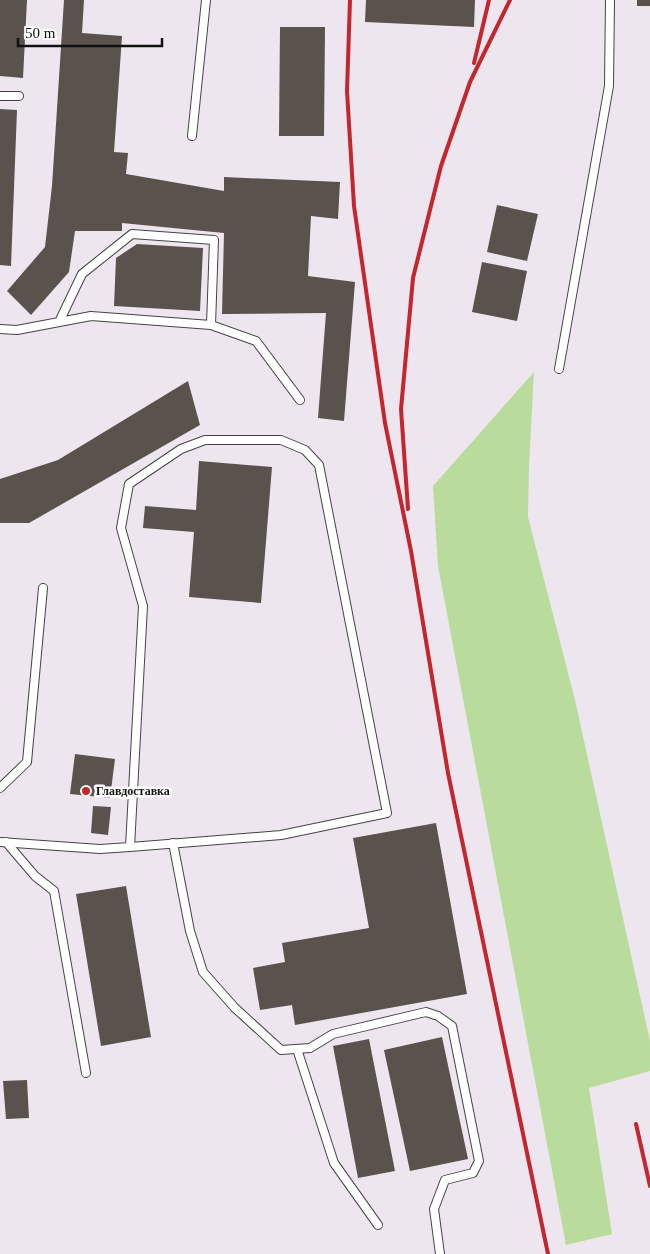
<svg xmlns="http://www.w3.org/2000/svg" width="650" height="1254" font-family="Georgia,serif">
<rect width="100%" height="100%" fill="#fffdf5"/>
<!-- industrial -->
<rect fill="#eee6ef" x="0" y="0" width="650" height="1254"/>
<!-- forest -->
<path fill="#b9dc9c" d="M534,372L529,466L528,517L575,700L650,1041V1071L589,1088L612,1234L566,1245L438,566L433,486Z"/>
<!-- building -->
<g fill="#5a524d">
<path d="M0,0H27L23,78L0,76Z"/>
<path d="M64,0H84L82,33L122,36L114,152L128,153L126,174L224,191V177L340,182L338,219L311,216L308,276L355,282L344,421L318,418L326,313L222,314L224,233L122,223V231H75L69,272L31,315L7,291L45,247L52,186Z"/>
<path d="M366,0H475L474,27L365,22Z"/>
<rect x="637" y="0" width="13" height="6"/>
<path d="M280,27H325L324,136H279Z"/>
<path d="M0,109L17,110L11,266L0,265Z"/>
<path d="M497,205L538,214L527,261L487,252Z"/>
<path d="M137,244L203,248L200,311L114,306L116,258Z"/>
<path d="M482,262L527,271L517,321L472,312Z"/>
<path d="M188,381L200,425L29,523H0V479L58,460Z"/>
<path d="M199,461L272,467L261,603L189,597L194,532L143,528L145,506L196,510Z"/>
<path d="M75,754L115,759L110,798L70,794Z"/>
<path d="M93,806L111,807L108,835L91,833Z"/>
<path d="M436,823L467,994L295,1025L292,1005L260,1010L253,968L285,962L282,943L369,928L353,838Z"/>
<path d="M126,886L151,1037L101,1046L76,894Z"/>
<path d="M442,1037L468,1159L410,1171L384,1050Z"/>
<path d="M369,1039L395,1171L358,1178L333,1046Z"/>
<path d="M27,1080L29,1118L6,1119L3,1081Z"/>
</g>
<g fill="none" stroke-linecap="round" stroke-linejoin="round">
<defs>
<g id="service">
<path d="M0,96H19"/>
<path d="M192,136L206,0"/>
<path d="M211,325L256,341L300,400"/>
<path d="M0,329L17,330L91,316L211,325L214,240L132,234L82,274L59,322"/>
<path d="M559,369L609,86L610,0"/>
<path d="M0,788L27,762L43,588"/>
<path d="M0,842L100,849L130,847L281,835L387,813L319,465L305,450L281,440H205L181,449L129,484L121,528L143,606L130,847"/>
<path d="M6,842L35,876L54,891L86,1073"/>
<path d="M173,843L190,931L203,972L235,1008L281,1050L310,1048L333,1034L426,1012L438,1016L452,1026L479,1161L473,1173L445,1180L434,1209L440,1254"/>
<path d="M297,1049L334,1163L378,1225"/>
</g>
</defs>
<!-- service casing -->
<use href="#service" stroke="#444" stroke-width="10"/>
<!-- service -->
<use href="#service" stroke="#fff" stroke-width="8"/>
<!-- rail -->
<g stroke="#c4262e" stroke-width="4">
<path d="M350,0L347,91L354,206L385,423L411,551L448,773L548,1254"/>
<path d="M474,63L489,0"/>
<path d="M408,509L401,409L413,278L441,166L470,82L510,0"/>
<path d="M636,1124L650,1186"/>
</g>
</g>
<!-- markers -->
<circle fill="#c4262e" stroke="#fff" stroke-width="2" cx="86" cy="791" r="5"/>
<g text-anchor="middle" stroke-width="5" stroke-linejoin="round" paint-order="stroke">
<!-- poi labels -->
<g font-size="12" font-weight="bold" fill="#111" stroke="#fff" text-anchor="start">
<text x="96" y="795">Главдоставка</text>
</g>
</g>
<!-- scale -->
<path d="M18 38v8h144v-8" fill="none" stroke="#111111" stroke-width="2.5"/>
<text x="25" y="38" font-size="15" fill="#111111" stroke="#ffffff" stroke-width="4" paint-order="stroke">50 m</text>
</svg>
